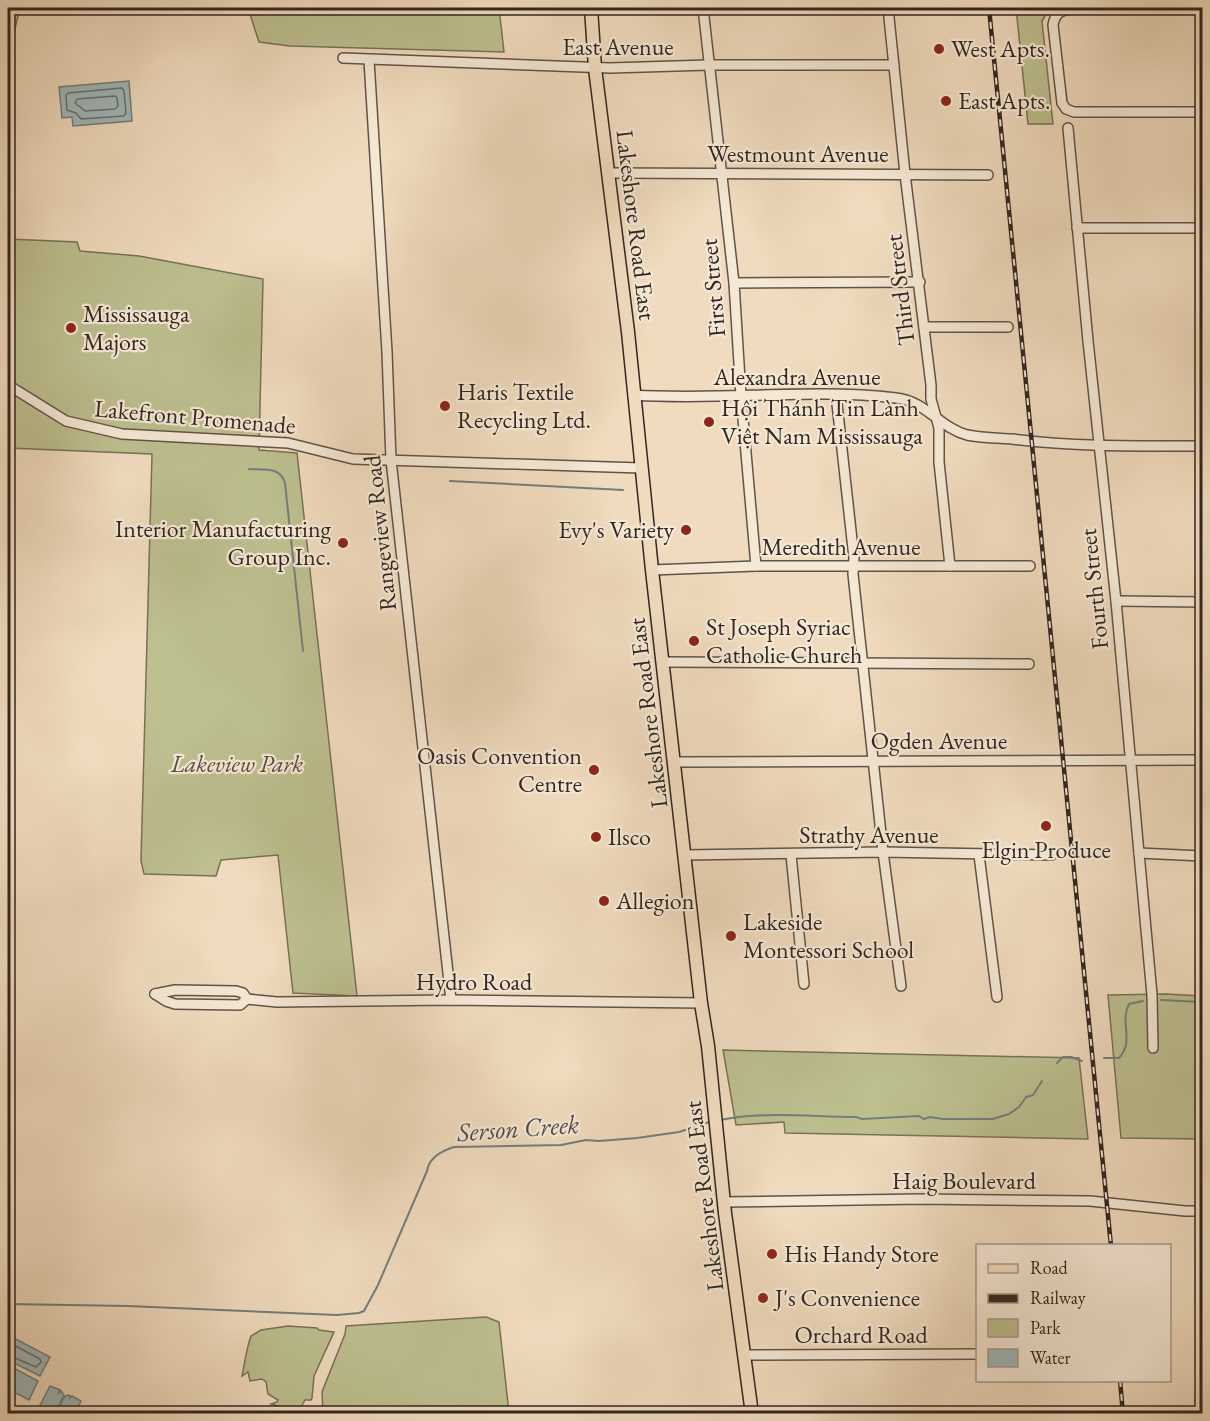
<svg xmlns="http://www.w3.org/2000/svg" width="1210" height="1421" font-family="'EB Garamond',serif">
<rect width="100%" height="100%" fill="#f0dbbe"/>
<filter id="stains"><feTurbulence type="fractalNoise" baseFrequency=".00333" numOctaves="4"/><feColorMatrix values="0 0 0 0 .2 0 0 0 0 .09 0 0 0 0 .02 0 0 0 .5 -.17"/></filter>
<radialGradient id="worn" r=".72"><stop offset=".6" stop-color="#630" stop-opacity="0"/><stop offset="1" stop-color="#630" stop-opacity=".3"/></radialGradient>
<!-- green -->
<g fill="#bdbf8f" stroke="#787258" stroke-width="1.5">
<path d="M8,8H20L8,58Z"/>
<path d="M248,8H499L504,52L290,46L259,42Z"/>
<path d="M1016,8H1050L1042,21L1053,124H1028Z"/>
<path d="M8,239L77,242L80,251L139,256L263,279L259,450L297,453L357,996L293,993L278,855L221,860L216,876L144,874L141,861L152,454L8,448Z"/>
<path d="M1166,994L1202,996V1139L1121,1138L1108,995Z"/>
<path d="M723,1050L1079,1058L1088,1139L785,1133L784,1122L736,1125Z"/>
<path d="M486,1317L499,1322L509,1413H323L322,1392L345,1334L346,1326Z"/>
<path d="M288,1326L317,1328L319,1330L334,1332L314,1376L312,1398L311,1400H305L301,1407L294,1411L271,1404L277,1402L278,1400L268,1394L266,1382L262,1379L250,1381L248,1372L242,1376C245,1362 246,1350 251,1336L261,1330Z"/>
</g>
<!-- water -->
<g fill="#9fb8bc" stroke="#737e7e" stroke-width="1.5">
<path d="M129,81L132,121L73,126L72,117L62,118L59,87Z"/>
<path d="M8,1335L50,1357L40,1376L8,1360Z"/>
<path d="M8,1365L38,1381L29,1400L8,1389Z"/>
<path d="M50,1386L60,1390L58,1394L61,1391L64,1395L55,1413H41L37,1411Z"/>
<path d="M68,1395L70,1396L69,1399L72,1396L81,1401L75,1413H56L65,1396Z"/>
</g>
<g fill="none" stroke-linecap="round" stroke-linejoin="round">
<!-- shore -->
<g stroke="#686f6e" stroke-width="1.5">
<path d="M122,88L124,91L126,113L124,116L81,119L76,113L67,110L66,95L68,93Z"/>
<path d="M115,96L117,98L118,106L115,109L85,111L75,103L77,99Z"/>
<path d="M8,1342L40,1359L41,1362L36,1367L8,1355"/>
</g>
<!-- stream -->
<g stroke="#737e7e" stroke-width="2">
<path d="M249,469C264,470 280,466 285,483L303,651"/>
<path d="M450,481L623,490"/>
<path d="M1161,1000L1202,1002"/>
<path d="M1104,1058H1119C1135,1041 1119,1022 1129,1004L1143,1001"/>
<path d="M1057,1063L1063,1057H1071L1082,1061"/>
<path d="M720,1120C765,1111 811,1117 856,1117L862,1119L919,1116L924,1119L930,1117L943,1119H993L1009,1114L1019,1107L1026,1097L1033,1095L1042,1081"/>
<path d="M8,1304L128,1306L337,1315L359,1313L364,1311L378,1285L427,1171C429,1158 441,1151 454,1147L561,1145L586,1140L599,1141L637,1138L679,1132L712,1121"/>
</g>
<defs>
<g id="minor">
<path d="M703,8L734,283L741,396L756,566"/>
<path d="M888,8L905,174L931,385V399L939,428V462L950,566"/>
<path d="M1202,9H1068C1058,12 1055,15 1053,25L1062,103L1066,109L1074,112H1202"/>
<path d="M8,22L9,8"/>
<path d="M343,58L610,68L709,65H894"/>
<path d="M369,60L387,352L391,460L451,1000"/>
<path d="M1068,128L1088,341L1116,601L1139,853L1152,995L1153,1048"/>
<path d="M608,173L988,175"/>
<path d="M1077,228H1202"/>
<path d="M734,283L920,282"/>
<path d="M924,327H1008"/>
<path d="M8,385L66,421L122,434L288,443L353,459L641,468"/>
<path d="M633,395C720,401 809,388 896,398C926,401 940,428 967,435C982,438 997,438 1012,439C1076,447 1139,446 1202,446"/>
<path d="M836,395L854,558L853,574L883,852L901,986"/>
<path d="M652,570L756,566H1030"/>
<path d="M1116,601L1202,602"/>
<path d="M663,662L1029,664"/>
<path d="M675,762L1202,760"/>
<path d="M1139,853L1202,856"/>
<path d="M686,855L883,852L1052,855"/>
<path d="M791,855L804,984"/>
<path d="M979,855L997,997"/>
<path d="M155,994L166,1001L175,1004L240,1005L247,999"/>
<path d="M155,994L175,990L236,991L243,993L247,999"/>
<path d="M247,999L277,1002L451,1000L701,1003"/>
<path d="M724,1202L920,1199L1090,1201L1185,1211H1202"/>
<path d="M745,1355L978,1354"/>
</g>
<path id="major" d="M591,8L595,68L628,332L652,570L701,1003L708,1046L725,1213L752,1414"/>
</defs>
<!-- minor casing -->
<use href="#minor" stroke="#625348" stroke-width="12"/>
<!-- major casing -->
<use href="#major" stroke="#322620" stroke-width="15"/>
<!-- minor -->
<use href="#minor" stroke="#f5e8d5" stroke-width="9"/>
<!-- major -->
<use href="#major" stroke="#f0dbbe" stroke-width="12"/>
<defs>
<g id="rail">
<path d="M989,8L1111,1246"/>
<path d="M1120,1380L1123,1414"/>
</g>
</defs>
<!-- rail casing -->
<use href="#rail" stroke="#322620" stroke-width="4.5"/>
<!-- rail -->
<use href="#rail" stroke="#f5e8d5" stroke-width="2" stroke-dasharray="7" stroke-linecap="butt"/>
</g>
<!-- markers -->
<g fill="#8f2418" stroke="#f5e8d5" stroke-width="2">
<circle cx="939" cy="49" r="6"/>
<circle cx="946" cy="101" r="6"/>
<circle cx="71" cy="328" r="6"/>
<circle cx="445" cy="406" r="6"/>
<circle cx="709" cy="422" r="6"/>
<circle cx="686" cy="530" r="6"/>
<circle cx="343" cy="543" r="6"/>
<circle cx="694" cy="641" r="6"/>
<circle cx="594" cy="770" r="6"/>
<circle cx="1046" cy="826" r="6"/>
<circle cx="596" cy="837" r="6"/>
<circle cx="604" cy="901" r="6"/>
<circle cx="731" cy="936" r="6"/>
<circle cx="772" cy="1254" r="6"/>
<circle cx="763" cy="1298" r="6"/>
</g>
<g text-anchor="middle" stroke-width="4.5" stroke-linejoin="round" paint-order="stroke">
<!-- street labels -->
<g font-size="24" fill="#322620" stroke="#f5e8d5">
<text x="618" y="55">East Avenue</text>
<text x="798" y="162">Westmount Avenue</text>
<text transform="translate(636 225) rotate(83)" y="8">Lakeshore Road East</text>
<text transform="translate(713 288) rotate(-95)" y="8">First Street</text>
<text transform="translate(900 290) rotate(-97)" y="8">Third Street</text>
<text x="797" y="385">Alexandra Avenue</text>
<text transform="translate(195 417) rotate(5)" y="8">Lakefront Promenade</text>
<text transform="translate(380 533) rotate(-96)" y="8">Rangeview Road</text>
<text x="841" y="555">Meredith Avenue</text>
<text transform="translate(1094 589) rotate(-96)" y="8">Fourth Street</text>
<text transform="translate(648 713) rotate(-97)" y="8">Lakeshore Road East</text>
<text x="939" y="749">Ogden Avenue</text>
<text x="869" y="843">Strathy Avenue</text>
<text x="474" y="990">Hydro Road</text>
<text x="964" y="1189">Haig Boulevard</text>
<text transform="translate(704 1196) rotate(-97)" y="8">Lakeshore Road East</text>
<text x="861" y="1343">Orchard Road</text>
</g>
<!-- poi labels -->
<g font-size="24" fill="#322620" stroke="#f5e8d5" text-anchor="start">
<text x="951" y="57">West Apts.</text>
<text x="958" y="109">East Apts.</text>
<text x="83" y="322">Mississauga<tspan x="83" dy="28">Majors</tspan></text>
<text x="457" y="400">Haris Textile<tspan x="457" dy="28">Recycling Ltd.</tspan></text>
<text x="721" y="416">Hội Thánh Tin Lành<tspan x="721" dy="28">Việt Nam Mississauga</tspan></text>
<text x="331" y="537" text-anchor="end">Interior Manufacturing<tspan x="331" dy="28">Group Inc.</tspan></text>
<text x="674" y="538" text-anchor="end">Evy's Variety</text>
<text x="706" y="635">St Joseph Syriac<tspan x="706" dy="28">Catholic Church</tspan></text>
<text x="582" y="764" text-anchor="end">Oasis Convention<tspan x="582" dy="28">Centre</tspan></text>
<text x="608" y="845">Ilsco</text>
<text x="1046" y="858" text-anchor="middle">Elgin Produce</text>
<text x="616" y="909">Allegion</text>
<text x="743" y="930">Lakeside<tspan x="743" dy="28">Montessori School</tspan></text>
<text x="784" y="1262">His Handy Store</text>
<text x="775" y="1306">J's Convenience</text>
</g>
<!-- park labels -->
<g font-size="24" font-style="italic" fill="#554c3c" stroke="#f5e8d5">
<text x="237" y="772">Lakeview Park</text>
</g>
<!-- water labels -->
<g font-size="26" font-style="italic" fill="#4d4a47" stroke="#f5e8d5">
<text transform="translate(518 1128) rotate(-4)" y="9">Serson Creek</text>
</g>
</g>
<!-- margin -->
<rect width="1210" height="1421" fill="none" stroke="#f0dbbe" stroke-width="30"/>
<rect x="9" y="9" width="1192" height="1403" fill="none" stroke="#322620" stroke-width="3"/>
<rect x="15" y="15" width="1180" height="1391" fill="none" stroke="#322620" stroke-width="1.5"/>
<!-- legend -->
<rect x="976" y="1244" width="195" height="138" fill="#f5e8d5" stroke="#a79a8d" stroke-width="1.5"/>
<rect x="988" y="1264" width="30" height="9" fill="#f0dbbe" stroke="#a79a8d" stroke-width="1.5"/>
<text x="1030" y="1274" font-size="18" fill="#322620">Road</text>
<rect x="988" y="1294" width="30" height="9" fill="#322620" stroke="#a79a8d" stroke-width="1.5"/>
<text x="1030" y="1304" font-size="18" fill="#322620">Railway</text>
<rect x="988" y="1319" width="30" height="18" fill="#bdbf8f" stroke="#a79a8d" stroke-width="1.5"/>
<text x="1030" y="1334" font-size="18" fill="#322620">Park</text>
<rect x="988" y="1349" width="30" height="18" fill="#9fb8bc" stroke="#a79a8d" stroke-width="1.5"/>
<text x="1030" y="1364" font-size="18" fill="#322620">Water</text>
<rect width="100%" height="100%" filter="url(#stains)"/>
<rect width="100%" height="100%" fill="url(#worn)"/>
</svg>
